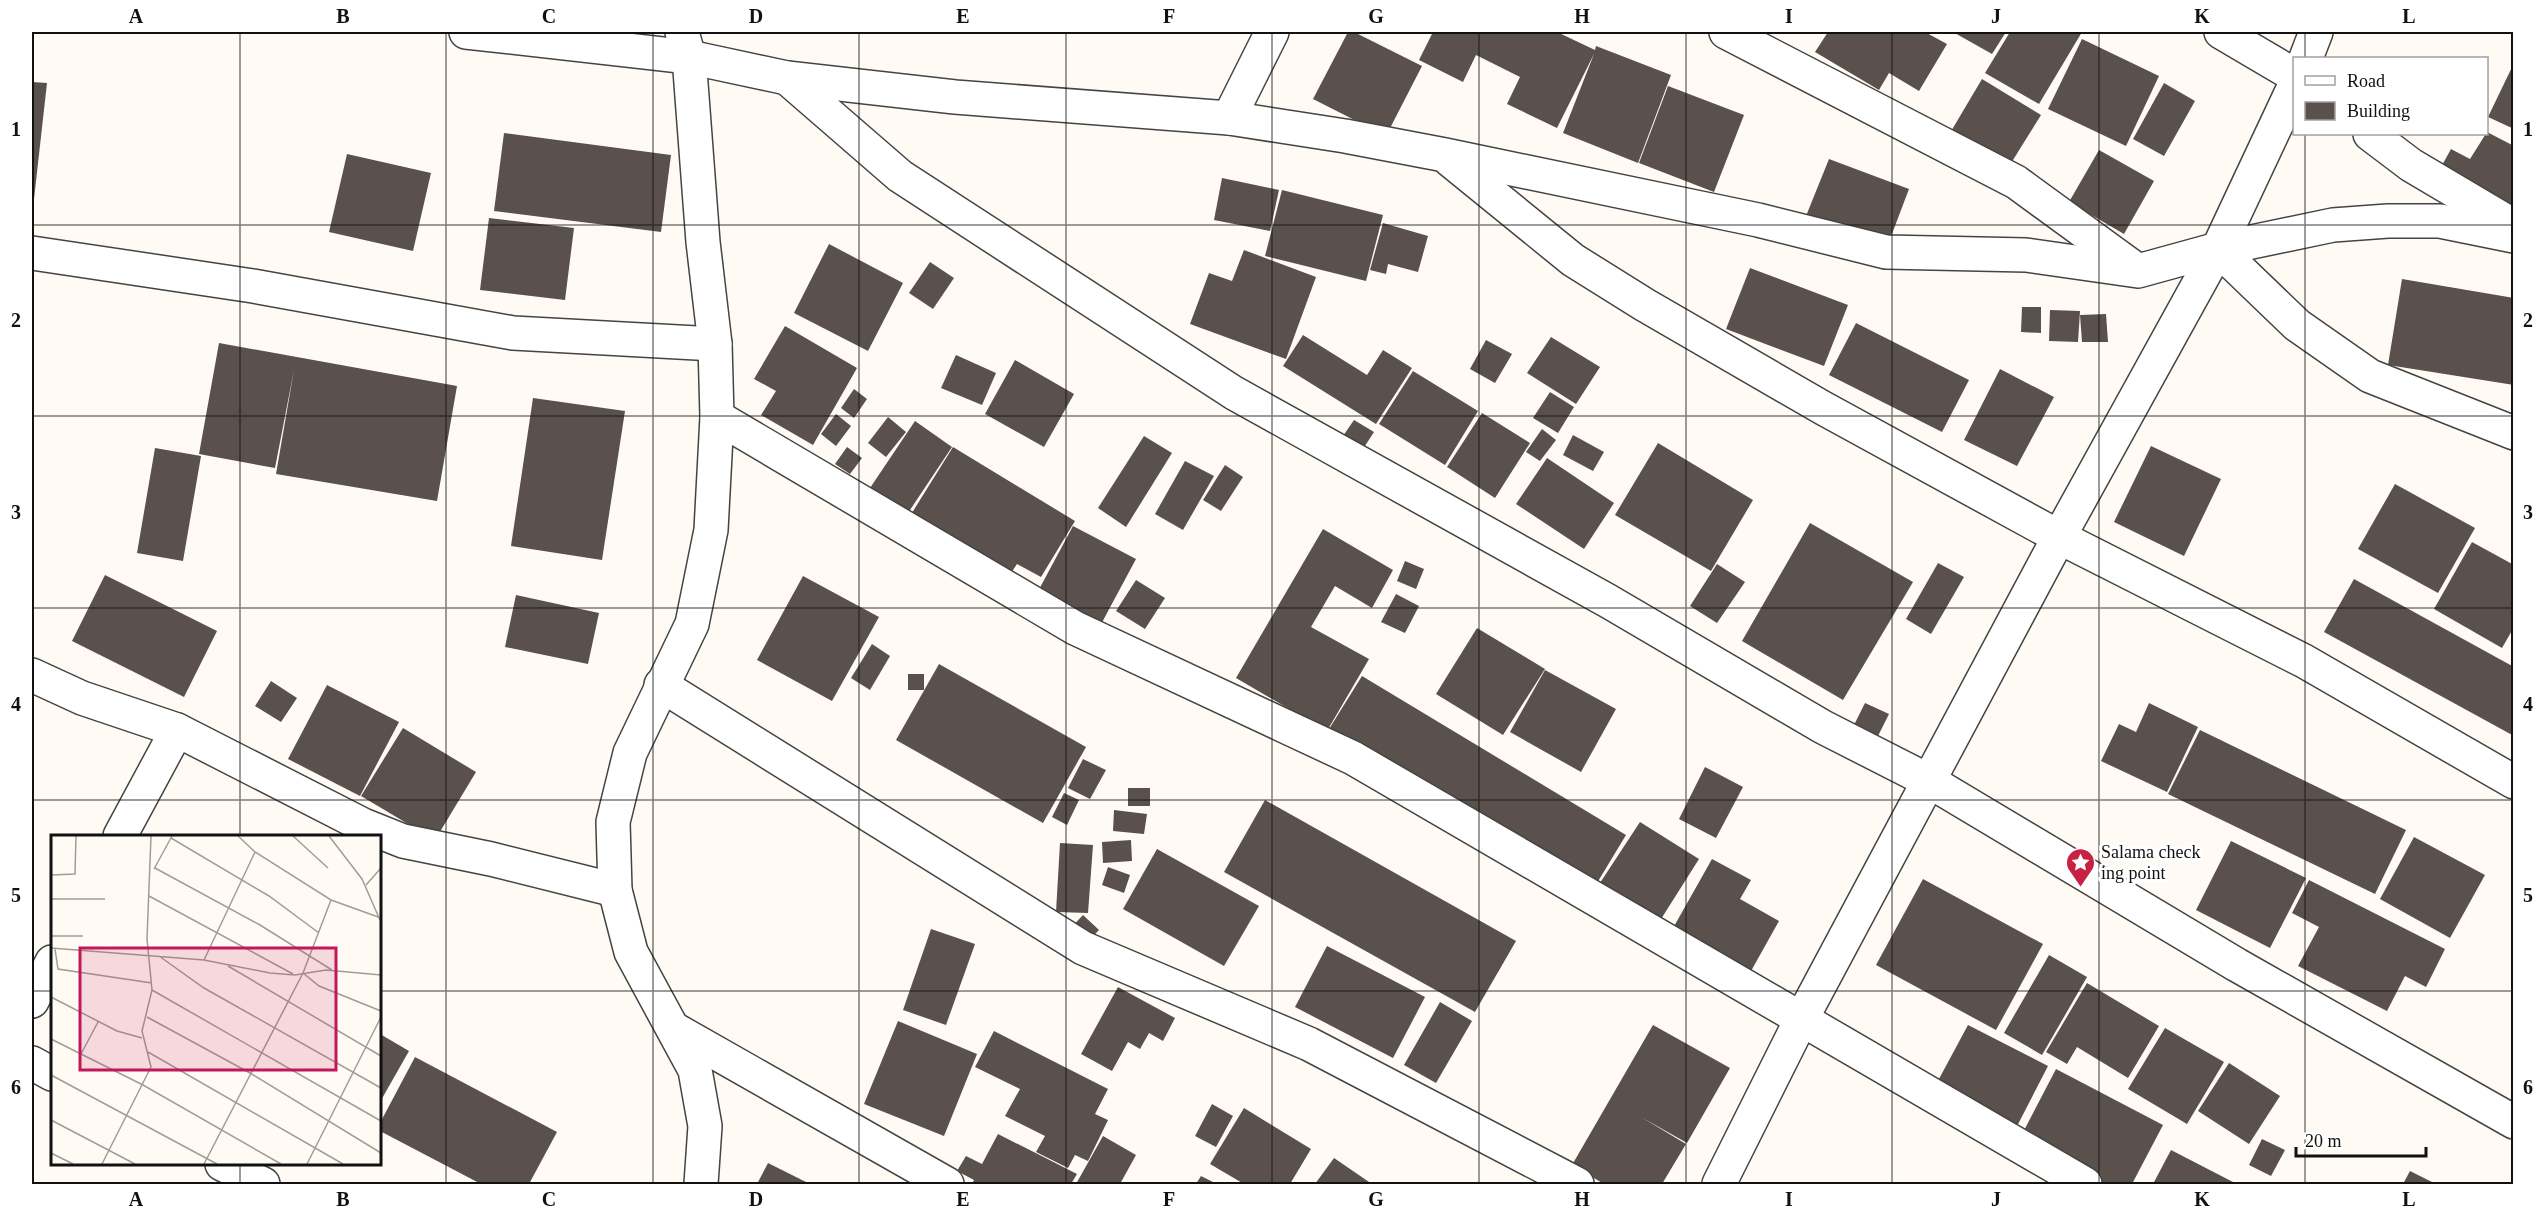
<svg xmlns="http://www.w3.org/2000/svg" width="2545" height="1216" font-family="Georgia,serif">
<rect width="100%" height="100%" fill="#fffbf4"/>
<!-- building -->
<g fill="#5a504c">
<path d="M1348,32H1354L1422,66L1386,136L1313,99Z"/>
<path d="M1433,32H1557L1595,50L1596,46L1671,75L1638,163L1563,133L1594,54L1557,128L1507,104L1520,77L1476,55L1463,82L1419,60Z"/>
<path d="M1828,32H1925L1947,44L1919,91L1889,73L1879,90L1815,52Z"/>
<path d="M1953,32H2006L1992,54Z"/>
<path d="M2010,32H2082L2039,104L1985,73Z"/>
<path d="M2082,39L2159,76L2126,146L2048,109Z"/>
<path d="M2514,63V129L2488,117Z"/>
<path d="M1982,79L2041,115L2008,168L1950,133Z"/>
<path d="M32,82L47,83L34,199H32Z"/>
<path d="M2164,83L2195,101L2164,156L2133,139Z"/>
<path d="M1668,86L1744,115L1714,192L1639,163Z"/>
<path d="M2487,132L2514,146V220L2435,178L2451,149L2470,159Z"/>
<path d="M504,133L671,155L661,232L494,211Z"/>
<path d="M2099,150L2154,181L2124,234L2069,202Z"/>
<path d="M347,154L431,173L413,251L329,232Z"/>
<path d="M1829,159L1909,189L1887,247L1806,216Z"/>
<path d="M1222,178L1279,190L1270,231L1214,220Z"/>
<path d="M1282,190L1383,215L1366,281L1265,256Z"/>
<path d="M489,218L574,228L565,300L480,290Z"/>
<path d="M1383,223L1428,236L1418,272L1388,264L1386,274L1370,270Z"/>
<path d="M829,244L903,283L868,351L794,313Z"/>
<path d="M1244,250L1316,277L1286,359L1190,324L1209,273L1232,281Z"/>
<path d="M930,262L954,278L933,309L909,293Z"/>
<path d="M1750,268L1848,305L1824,366L1726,329Z"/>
<path d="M2402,279L2514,298V385L2388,365Z"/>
<path d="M2022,307H2041V333L2021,332Z"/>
<path d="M2050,310L2080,311L2078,342L2049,341Z"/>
<path d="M2106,314L2108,342H2082L2080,315Z"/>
<path d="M1856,323L1969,380L1942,432L1829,375Z"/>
<path d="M785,326L857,368L813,445L761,415L776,391L754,379Z"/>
<path d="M1303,335L1367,375L1383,350L1412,368L1376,424L1283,366Z"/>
<path d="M1551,337L1600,367L1576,404L1527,373Z"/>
<path d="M1486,340L1512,354L1495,383L1470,369Z"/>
<path d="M219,343L457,386L437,501L276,474L294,370L275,468L199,454Z"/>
<path d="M956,355L996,373L982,405L941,388Z"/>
<path d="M1015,360L1074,394L1044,447L985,414Z"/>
<path d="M2000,369L2054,397L2017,466L1964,440Z"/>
<path d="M1413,371L1478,411L1445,465L1379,424Z"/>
<path d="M854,389L867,399L854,418L841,408Z"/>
<path d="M1550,392L1574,407L1558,433L1533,418Z"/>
<path d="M533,398L625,411L602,560L511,546Z"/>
<path d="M1482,413L1530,443L1495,498L1447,467Z"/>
<path d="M836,414L851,426L836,446L821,434Z"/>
<path d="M888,417L906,432L886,457L868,443Z"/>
<path d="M1354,420L1374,432L1363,449L1343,436Z"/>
<path d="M915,421L952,447L908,513L870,488Z"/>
<path d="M1542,429L1556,440L1540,461L1526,452Z"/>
<path d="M1573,435L1604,452L1593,471L1563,455Z"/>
<path d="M1144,436L1172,453L1126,527L1098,508Z"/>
<path d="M1658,443L1753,500L1711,571L1615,515Z"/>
<path d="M2151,446L2221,479L2184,556L2114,522Z"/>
<path d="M847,447L862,458L850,474L835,464Z"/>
<path d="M953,447L1075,521L1041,577L1017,564L1009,576L910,516Z"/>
<path d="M155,448L201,456L183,561L137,553Z"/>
<path d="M1547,458L1614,503L1584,549L1516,504Z"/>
<path d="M1185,461L1214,476L1183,530L1155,514Z"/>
<path d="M1225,465L1243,477L1221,511L1203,500Z"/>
<path d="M2395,484L2475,528L2438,593L2358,549Z"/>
<path d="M1810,523L1913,582L1843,700L1742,641Z"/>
<path d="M1073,526L1136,559L1099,628L1036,595Z"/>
<path d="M1323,529L1393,570L1372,608L1335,586L1311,627L1369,659L1327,731L1236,678Z"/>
<path d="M2472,542L2514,565V627L2502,648L2434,609Z"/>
<path d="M1405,561L1424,569L1416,589L1397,581Z"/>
<path d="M1938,563L1964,577L1931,634L1906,619Z"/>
<path d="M1717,564L1745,582L1717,623L1690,606Z"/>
<path d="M105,575L217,631L184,697L72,641Z"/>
<path d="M803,576L879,617L832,701L757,660Z"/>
<path d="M2354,579L2514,667V736L2324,632Z"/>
<path d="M1136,580L1165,598L1145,629L1116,611Z"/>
<path d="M1396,594L1419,606L1405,633L1381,622Z"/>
<path d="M516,595L599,613L588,664L505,647Z"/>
<path d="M1477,628L1545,669L1503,735L1436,694Z"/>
<path d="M872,644L890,656L870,690L851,678Z"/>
<path d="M939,664L1086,747L1043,823L896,740Z"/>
<path d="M1545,670L1616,709L1581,772L1510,732Z"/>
<rect x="908" y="674" width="16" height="16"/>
<path d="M1362,676L1626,835L1594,888L1329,729Z"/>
<path d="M271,681L297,698L281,722L255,706Z"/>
<path d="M327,685L399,722L360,796L288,759Z"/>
<path d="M1865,703L1889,714L1878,736L1854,725Z"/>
<path d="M2149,703L2198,727L2167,792L2101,761L2119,724L2136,732Z"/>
<path d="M403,728L476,772L435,840L361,796Z"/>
<path d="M2200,730L2406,830L2375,894L2168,794Z"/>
<path d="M1083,759L1106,770L1090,799L1068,788Z"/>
<path d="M1705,767L1743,787L1716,838L1679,819Z"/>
<rect x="1128" y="788" width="22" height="18"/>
<path d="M1064,793L1079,800L1067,825L1052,817Z"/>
<path d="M1265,800L1516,941L1475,1012L1224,872Z"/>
<path d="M1114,810L1147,814L1144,834L1113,831Z"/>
<path d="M1640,822L1699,859L1656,927L1596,889Z"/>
<path d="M2414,837L2485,875L2450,938L2380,899Z"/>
<path d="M1131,840L1132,861L1103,863L1102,842Z"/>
<path d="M2231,841L2306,878L2270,948L2196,910Z"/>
<path d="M1060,843L1093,845L1088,913L1056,912Z"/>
<path d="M1157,849L1259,906L1224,966L1123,909Z"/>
<path d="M1712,859L1751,880L1740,899L1779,921L1746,980L1668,937Z"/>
<path d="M1108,867L1130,875L1124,893L1102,885Z"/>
<path d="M1923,879L2043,944L1996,1030L1876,965Z"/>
<path d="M2309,880L2445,949L2426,987L2405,976L2387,1011L2298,966L2319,927L2292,913Z"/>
<path d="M1083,915L1099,930L1083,947L1067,932Z"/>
<path d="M931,929L975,944L946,1025L903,1010Z"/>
<path d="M1327,946L1425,997L1393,1058L1295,1007Z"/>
<path d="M2049,955L2087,977L2042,1055L2004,1033Z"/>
<path d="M2087,983L2159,1026L2128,1078L2077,1047L2067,1064L2046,1052Z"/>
<path d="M1118,987L1175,1018L1163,1041L1149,1033L1140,1049L1128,1042L1112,1071L1081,1054Z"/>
<path d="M1440,1002L1472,1021L1436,1083L1404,1065Z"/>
<path d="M898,1021L977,1054L944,1136L864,1104Z"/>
<path d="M1653,1025L1730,1068L1687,1143L1641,1117L1686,1144L1662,1184H1604L1572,1165Z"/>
<path d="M1968,1025L2048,1066L2014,1132L1933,1090Z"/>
<path d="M2165,1028L2224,1062L2187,1124L2128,1089Z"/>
<path d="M994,1031L1108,1089L1095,1114L1108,1120L1088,1161L1075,1155L1068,1168L1036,1152L1045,1136L1005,1116L1020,1089L975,1067Z"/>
<path d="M380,1034L409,1051L380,1102Z"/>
<path d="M415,1057L557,1132L529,1184H481L380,1131V1123Z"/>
<path d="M2229,1063L2280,1096L2249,1144L2198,1111Z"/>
<path d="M2056,1069L2163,1125L2132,1184H2100L2018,1142Z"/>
<path d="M1212,1104L1233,1116L1216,1147L1195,1136Z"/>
<path d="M1244,1108L1311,1149L1290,1184H1244L1210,1164Z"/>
<path d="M998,1134L1077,1174L1071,1184H972L974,1180L957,1171L966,1156L982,1164Z"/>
<path d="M1103,1136L1136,1155L1120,1184H1076Z"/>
<path d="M2262,1139L2285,1150L2271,1176L2249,1165Z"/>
<path d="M2171,1150L2233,1182L2232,1184H2153Z"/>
<path d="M1334,1158L1372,1184H1315Z"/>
<path d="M768,1163L810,1184H757Z"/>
<path d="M2410,1171L2436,1184H2403Z"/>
<path d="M1201,1176L1217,1184H1196Z"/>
</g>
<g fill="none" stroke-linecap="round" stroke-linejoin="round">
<defs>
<g id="street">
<path d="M466,32L689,57L787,78L955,97L1229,118L1345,136L1445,155L1758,220L1886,252L2026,255L2138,271L2218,249L2333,225L2388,221H2440L2514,236"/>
<path d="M682,32L689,57L703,242L715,344L717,417L711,530L692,624L630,753L613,822L615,890L631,952L695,1070L705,1126L701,1184"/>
<path d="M1726,32L2016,182L2134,268"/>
<path d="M2221,32L2294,75"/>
<path d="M2306,58L2316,32"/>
<path d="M787,78L900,176L1234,393L1608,601L1823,727L1929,781L2237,965L2514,1122"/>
<path d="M1229,118L1272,32"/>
<path d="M2370,134L2411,165L2514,226"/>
<path d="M1450,160L1573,260L1645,305L1823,408L2059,537L2304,661L2514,782"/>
<path d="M2218,249L2297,325L2370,376L2514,433"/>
<path d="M32,253L253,286L513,333L715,344"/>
<path d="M717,417L1075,628L1353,758L2085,1184"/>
<path d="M32,675L82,698L177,730L363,825L403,841L491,859L615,890"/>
<path d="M661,685L1083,948L1309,1044L1577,1184"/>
<path d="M120,836L177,730"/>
<path d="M32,1001L52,962"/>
<path d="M674,1029L947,1184"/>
<path d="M32,1063L52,1074"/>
<path d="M222,1164L263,1184"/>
<path d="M1719,1184L1801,1020L2059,537L2218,249L2294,87"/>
</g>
</defs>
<!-- street casing -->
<use href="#street" stroke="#444" stroke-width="36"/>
<!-- street -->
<use href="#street" stroke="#fff" stroke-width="33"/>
</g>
<!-- grid -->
<path fill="none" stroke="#111" stroke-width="1.5" stroke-opacity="0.55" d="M240,32V836M446,32V1184M653,32V1184M859,32V1184M1066,32V1184M1272,32V1184M1479,32V1184M1686,32V1184M1892,32V1184M2099,32V1184M2305,32V58M2305,134V1184M32,225H2514M32,416H2514M32,608H2514M32,800H2514M32,991H52M380,991H2514M240,1164V1184"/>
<!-- icons -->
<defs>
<symbol id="sight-pin" viewBox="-11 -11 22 30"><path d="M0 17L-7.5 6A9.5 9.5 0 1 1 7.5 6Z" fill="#c72243" stroke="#fff"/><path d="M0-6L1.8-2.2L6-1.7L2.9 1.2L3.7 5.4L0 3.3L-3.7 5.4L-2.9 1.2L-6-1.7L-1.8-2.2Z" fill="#fff"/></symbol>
</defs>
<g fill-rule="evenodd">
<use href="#sight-pin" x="2064" y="846" width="33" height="45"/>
</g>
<g text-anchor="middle" stroke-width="6" stroke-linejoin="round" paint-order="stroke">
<!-- poi labels -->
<g font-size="18" fill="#111" stroke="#fff" text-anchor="start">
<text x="2101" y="858">Salama check<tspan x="2101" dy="21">ing point</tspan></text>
</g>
</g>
<!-- overview -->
<g transform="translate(51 835)">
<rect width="330" height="330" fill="#fffbf4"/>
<path fill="none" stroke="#a09d99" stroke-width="1.5" d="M187,1L204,17L280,65L330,83M242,1L277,33M278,1L311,44L329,85M120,3L218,61L268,98M104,33L209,90L281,135M103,34L121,1M0,40L24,39L25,1M315,50L330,33M98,61L242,139M0,64H54M0,101H32M0,113L153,125L219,138L244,140L275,135L330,140M4,114L7,134L101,148M108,121L153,153L330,253M153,125L204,17M177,131L330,221M252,138L268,151L330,176M101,155L330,286M0,162L66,196L91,203M96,182L199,238L330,318M0,204L92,250L230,329M97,217L292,329M30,219L47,187M0,240L166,329M0,285L84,329M0,318L22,329M51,329L100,232L91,196L101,155L96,104L100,1M153,329L252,138L280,65M256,329L330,182"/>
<path fill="#c2185b" fill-opacity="0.15" stroke="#c2185b" stroke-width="3" d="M29,113H285V235H29Z"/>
<rect width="330" height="330" fill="none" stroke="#111" stroke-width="3"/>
</g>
<!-- border -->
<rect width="2545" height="1216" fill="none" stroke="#ffffff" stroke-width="66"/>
<!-- legend -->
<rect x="2293" y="57" width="195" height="78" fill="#ffffff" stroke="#a0a0a0" stroke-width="1.5"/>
<rect x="2305" y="76" width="30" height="9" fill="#ffffff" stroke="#a0a0a0" stroke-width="1.5"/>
<text x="2347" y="87" font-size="18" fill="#111111">Road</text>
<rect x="2305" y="102" width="30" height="18" fill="#5a504c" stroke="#a0a0a0" stroke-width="1.5"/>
<text x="2347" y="117" font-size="18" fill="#111111">Building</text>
<!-- scale -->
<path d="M2296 1147v9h130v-9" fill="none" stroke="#111111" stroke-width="3"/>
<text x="2305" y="1147" font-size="18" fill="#111111" stroke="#ffffff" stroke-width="4.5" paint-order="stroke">20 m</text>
<rect x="33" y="33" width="2479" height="1150" fill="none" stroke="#111" stroke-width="2"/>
<g font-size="20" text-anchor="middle" font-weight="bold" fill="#111">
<text x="136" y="23">A</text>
<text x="343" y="23">B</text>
<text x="549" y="23">C</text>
<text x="756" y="23">D</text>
<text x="963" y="23">E</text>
<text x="1169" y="23">F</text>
<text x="1376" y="23">G</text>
<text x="1582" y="23">H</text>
<text x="1789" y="23">I</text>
<text x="1996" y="23">J</text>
<text x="2202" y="23">K</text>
<text x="2409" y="23">L</text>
<text x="16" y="136">1</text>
<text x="2528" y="136">1</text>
<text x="16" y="327">2</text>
<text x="2528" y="327">2</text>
<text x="16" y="519">3</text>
<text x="2528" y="519">3</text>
<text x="16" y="711">4</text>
<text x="2528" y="711">4</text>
<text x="16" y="902">5</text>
<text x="2528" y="902">5</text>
<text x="16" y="1094">6</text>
<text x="2528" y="1094">6</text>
<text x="136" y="1206">A</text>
<text x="343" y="1206">B</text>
<text x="549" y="1206">C</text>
<text x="756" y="1206">D</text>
<text x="963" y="1206">E</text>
<text x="1169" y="1206">F</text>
<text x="1376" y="1206">G</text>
<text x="1582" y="1206">H</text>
<text x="1789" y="1206">I</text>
<text x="1996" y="1206">J</text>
<text x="2202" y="1206">K</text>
<text x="2409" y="1206">L</text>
</g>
</svg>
